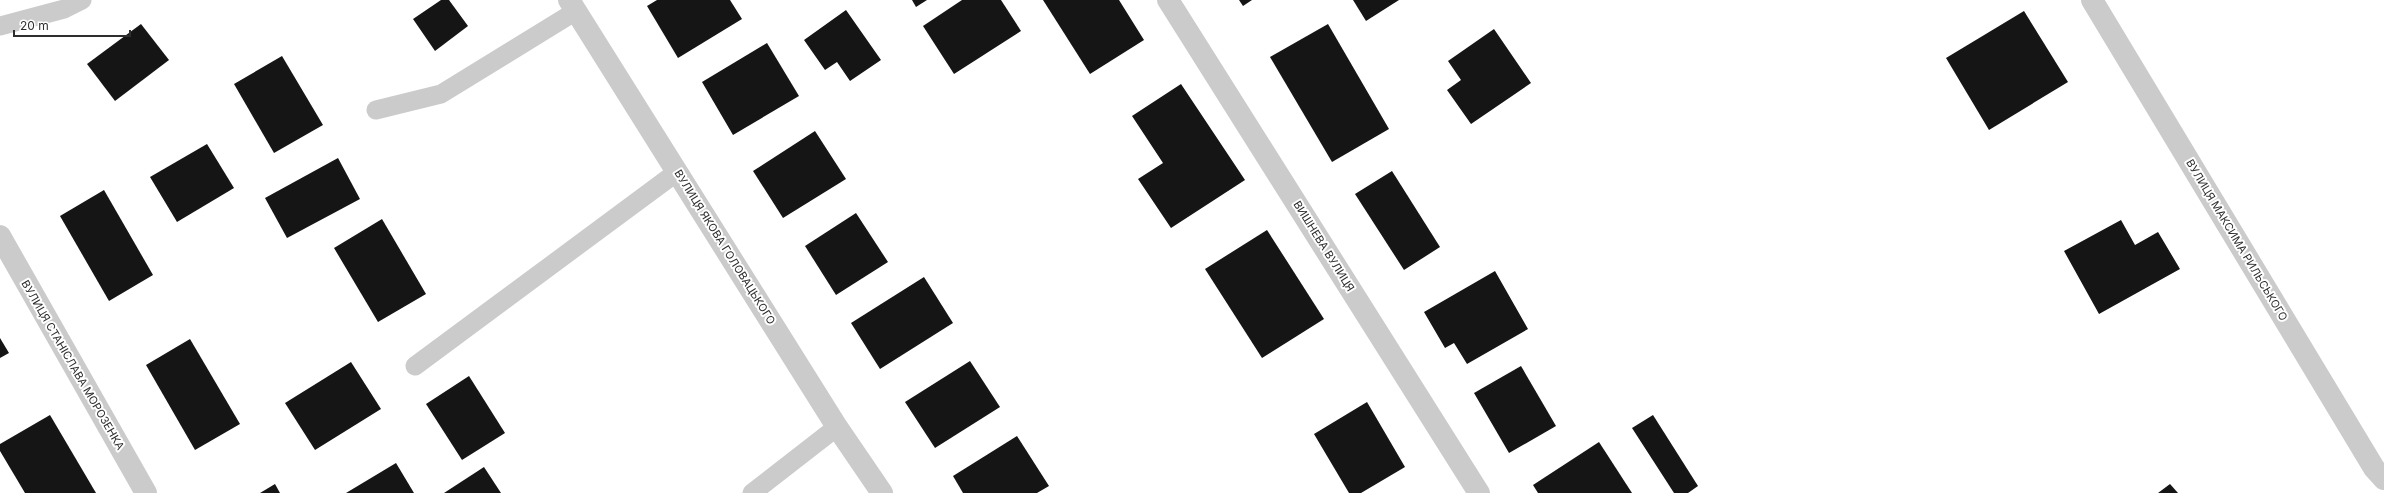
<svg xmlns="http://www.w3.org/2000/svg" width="2384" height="493" font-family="Inter,sans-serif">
<rect width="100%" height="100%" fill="#fff"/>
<!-- building -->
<g fill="#151515">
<path d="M441,0H449L468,26L435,51L413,19Z"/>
<path d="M657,0H730L742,19L678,58L647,6Z"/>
<path d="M912,0H927L916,7Z"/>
<path d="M962,0H1001L1021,31L954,74L923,26Z"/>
<path d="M1043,0H1119L1144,40L1090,74Z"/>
<path d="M1239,0H1252L1243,6Z"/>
<path d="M1353,0H1399L1366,21Z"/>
<path d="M846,10L881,60L850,81L837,62L825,70L804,40Z"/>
<path d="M2024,11L2068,82L1989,130L1946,58Z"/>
<path d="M141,24L169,60L115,101L87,64Z"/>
<path d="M1328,24L1389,129L1332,162L1270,57Z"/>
<path d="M1494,29L1531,83L1471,124L1447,90L1461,80L1448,61Z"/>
<path d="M767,43L799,96L733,135L702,82Z"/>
<path d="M282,56L323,125L274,153L234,84Z"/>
<path d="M1181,84L1245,180L1171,228L1138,179L1163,163L1132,116Z"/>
<path d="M815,131L846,179L783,218L753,171Z"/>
<path d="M207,144L234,188L177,222L150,177Z"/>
<path d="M338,158L360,199L287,238L265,198Z"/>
<path d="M1392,171L1440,247L1404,270L1355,194Z"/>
<path d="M104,190L153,275L109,301L60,216Z"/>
<path d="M856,213L888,262L836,295L805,246Z"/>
<path d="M382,219L426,294L378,322L334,248Z"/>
<path d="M2121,220L2135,245L2158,232L2180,269L2099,314L2064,251Z"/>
<path d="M1267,230L1324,319L1262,358L1205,269Z"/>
<path d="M1495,271L1528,329L1467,364L1454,343L1445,348L1424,312Z"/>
<path d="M924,277L953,323L880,369L851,323Z"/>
<path d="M0,338L9,353L0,358Z"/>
<path d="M190,339L240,424L195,450L146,365Z"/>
<path d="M970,361L1000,407L935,448L905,402Z"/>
<path d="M351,362L381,409L315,450L285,403Z"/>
<path d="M1521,366L1556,426L1509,453L1474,393Z"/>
<path d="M469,376L505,433L462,460L426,404Z"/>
<path d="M1367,402L1405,467L1361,493H1349L1314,434Z"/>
<path d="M50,415L96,493H25L0,451V444Z"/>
<path d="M1653,415L1698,486L1688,493H1674L1632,428Z"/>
<path d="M1017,436L1049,486L1037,493H963L953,476Z"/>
<path d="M1599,442L1632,493H1538L1533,485Z"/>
<path d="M396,463L414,493H346Z"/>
<path d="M484,467L501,493H444Z"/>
<path d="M275,484L280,493H260Z"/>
<path d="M2170,484L2178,493H2158Z"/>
</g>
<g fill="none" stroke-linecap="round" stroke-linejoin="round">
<!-- service -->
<g stroke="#cbcbcb" stroke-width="19">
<path d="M0,26L64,9L82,0"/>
<path d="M376,110L441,94L576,11"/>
<path d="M415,366L677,172"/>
<path d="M752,493L837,427"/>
</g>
<!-- minor -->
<g stroke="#cbcbcb" stroke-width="22">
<path d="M569,0L837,427L882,493"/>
<path d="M1168,0L1479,493"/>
<path d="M2092,0L2374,468L2384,479"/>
<path d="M0,236L146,493"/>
</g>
</g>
<g text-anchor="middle" stroke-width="4" stroke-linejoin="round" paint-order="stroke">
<!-- street labels -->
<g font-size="11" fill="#2e2e2e" stroke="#fff">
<text transform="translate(2237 240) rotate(59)" y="4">ВУЛИЦЯ МАКСИМА РИЛЬСЬКОГО</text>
<text transform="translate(1324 246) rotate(58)" y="4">ВИШНЕВА ВУЛИЦЯ</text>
<text transform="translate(725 247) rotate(58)" y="4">ВУЛИЦЯ ЯКОВА ГОЛОВАЦЬКОГО</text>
<text transform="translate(73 365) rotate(60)" y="4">ВУЛИЦЯ СТАНІСЛАВА МОРОЗЕНКА</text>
</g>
</g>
<!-- scale -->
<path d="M14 30v6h116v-6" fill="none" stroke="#2e2e2e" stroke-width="2"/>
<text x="20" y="30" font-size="12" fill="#2e2e2e" stroke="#ffffff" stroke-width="3" paint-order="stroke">20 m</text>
</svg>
